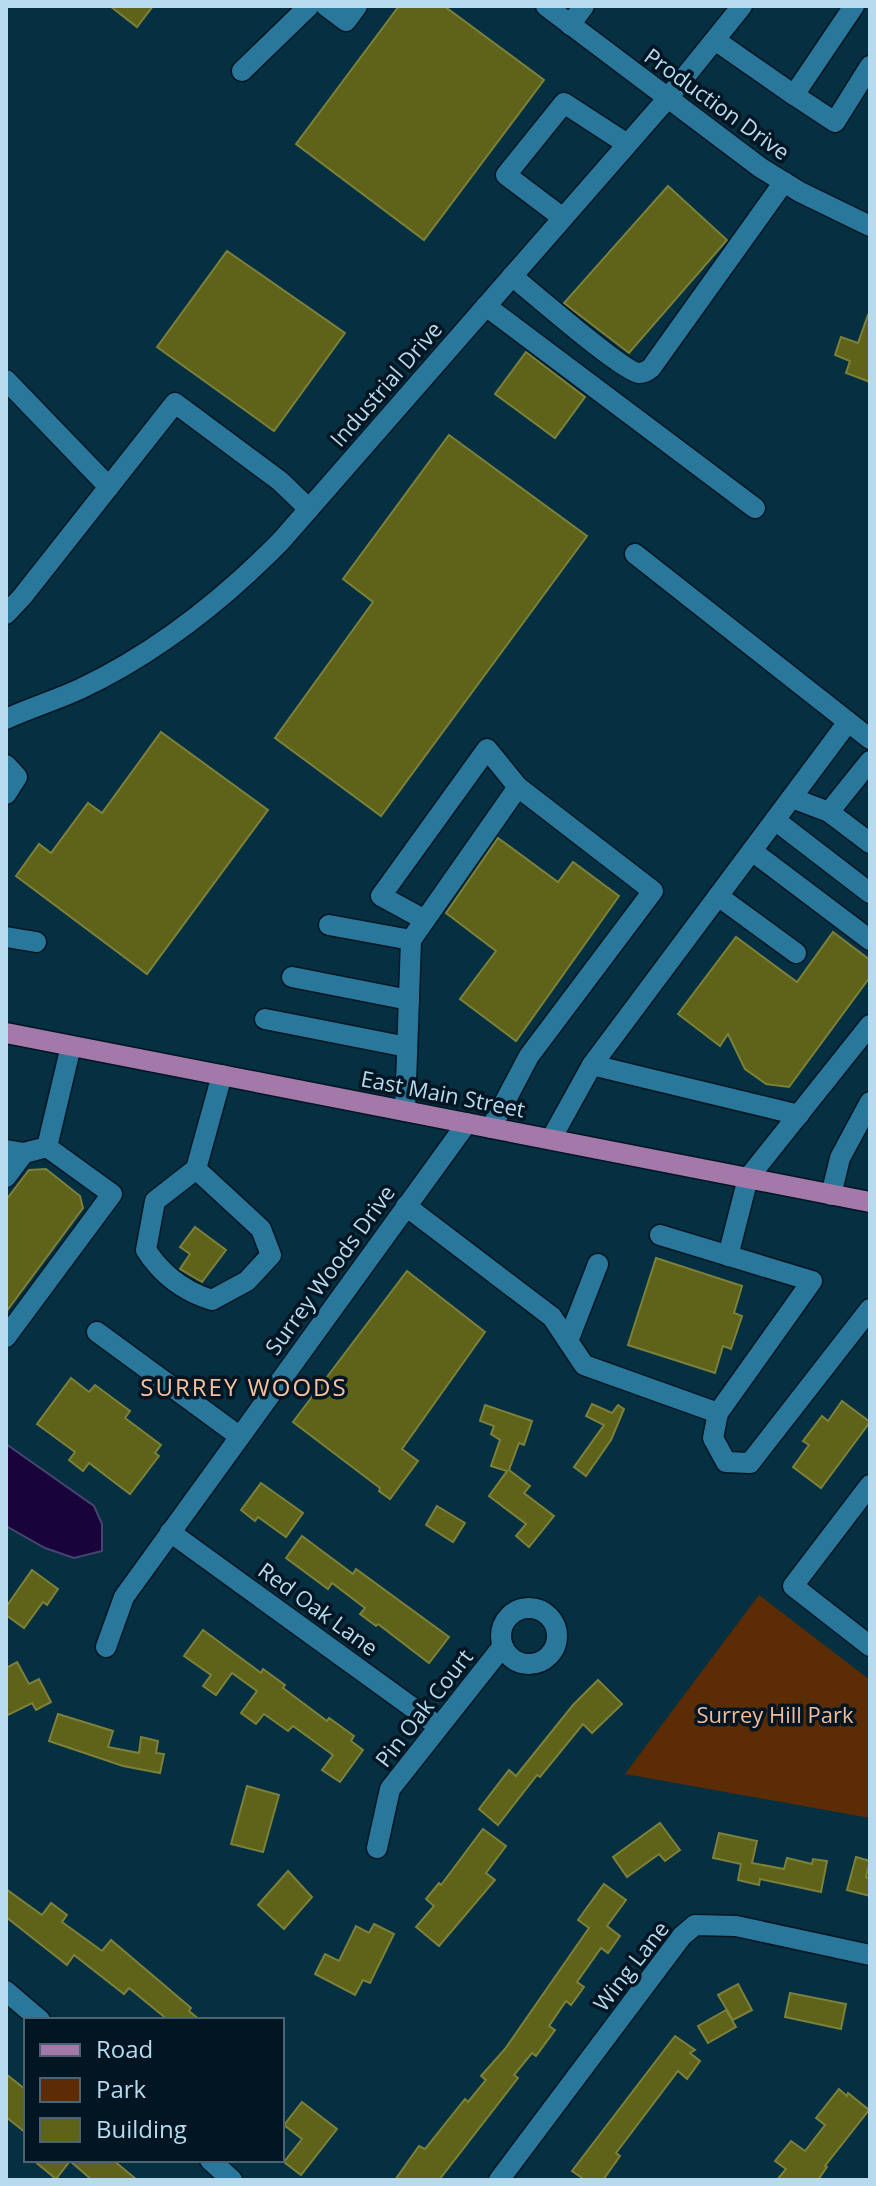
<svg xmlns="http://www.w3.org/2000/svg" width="876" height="2186" font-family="'Open Sans',sans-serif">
<rect width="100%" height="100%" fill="#043042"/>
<!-- green -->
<path fill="#5c2c05" d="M759,1595L870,1680V1818L625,1774Z"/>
<!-- water -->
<path fill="#18033b" stroke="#484471" stroke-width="2" d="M6,1444L94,1506L102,1524V1551L74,1558L45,1548L6,1526Z"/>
<!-- building -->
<g fill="#5f6219" stroke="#7c803a" stroke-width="2">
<path d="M110,6H153L137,27Z"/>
<path d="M399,6H444L544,80L424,240L296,144Z"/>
<path d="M668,186L727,240L629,353L564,303Z"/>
<path d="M227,251L345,333L274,431L157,347Z"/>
<path d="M868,315H870V382L846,373L850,361L835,355L841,337L858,343Z"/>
<path d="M526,352L585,397L555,438L495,394Z"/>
<path d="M449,435L587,536L381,816L275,738L373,602L343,579Z"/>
<path d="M161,732L268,810L147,974L16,876L39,844L51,853L88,803L102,813Z"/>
<path d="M498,838L558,882L573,862L619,896L516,1041L460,999L496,951L446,913Z"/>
<path d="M833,932L870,960V977L789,1087L766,1084L745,1069L728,1034L720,1046L678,1014L736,937L797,982Z"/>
<path d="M46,1169L80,1196L83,1208L6,1312V1200L29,1170Z"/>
<path d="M195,1227L226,1250L202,1282L180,1269L190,1254L180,1247Z"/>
<path d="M656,1258L742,1286L734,1313L742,1316L731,1349L723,1346L715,1373L628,1345Z"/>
<path d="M407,1271L485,1332L402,1449L418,1461L390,1499L379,1491L380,1488L293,1422Z"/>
<path d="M71,1378L89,1392L95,1385L130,1411L125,1418L161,1445L155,1453L159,1456L130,1494L89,1463L83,1471L69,1460L75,1452L37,1424Z"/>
<path d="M842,1401L870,1422L821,1488L793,1467L809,1445L803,1441L822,1416L828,1421Z"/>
<path d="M592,1404L612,1413L618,1405L624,1409L611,1440L586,1476L574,1467L604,1425L586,1416Z"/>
<path d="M485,1405L532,1421L524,1445L519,1443L509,1470L530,1486L524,1493L554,1516L529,1547L516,1536L526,1524L489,1496L507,1471L491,1466L500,1440L491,1434L494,1426L480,1421Z"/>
<path d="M261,1483L303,1513L286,1537L258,1517L255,1521L241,1510Z"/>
<path d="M437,1506L465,1523L453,1542L426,1525Z"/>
<path d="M302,1536L353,1574L356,1569L449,1637L429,1663L378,1624L376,1626L360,1614L365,1608L332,1583L328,1589L286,1558Z"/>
<path d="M32,1570L58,1589L47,1605L43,1602L24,1628L6,1615V1607Z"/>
<path d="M203,1630L261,1673L263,1669L285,1685L283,1688L327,1721L329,1718L354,1736L351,1741L363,1750L340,1782L322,1770L333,1755L293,1726L288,1731L264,1714L256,1724L241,1713L257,1691L232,1673L216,1695L203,1686L211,1675L184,1656Z"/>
<path d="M17,1662L29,1684L39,1679L51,1702L36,1710L32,1703L6,1716V1668Z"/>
<path d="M598,1680L622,1704L592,1733L583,1724L540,1777L537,1775L498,1825L479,1809L509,1770L516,1776L573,1705Z"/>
<path d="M58,1714L113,1731L108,1747L139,1753L141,1737L158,1741L156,1753L164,1754L160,1773L123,1766L49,1741Z"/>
<path d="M247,1786L279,1795L263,1852L231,1844Z"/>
<path d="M660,1823L680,1850L665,1861L659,1854L627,1877L613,1857Z"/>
<path d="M483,1829L506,1846L486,1873L495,1880L439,1946L416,1927L434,1906L426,1899L439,1883L441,1885Z"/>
<path d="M719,1833L757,1841L752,1863L784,1869L787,1858L812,1864L813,1859L827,1861L821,1892L760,1879L759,1885L738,1880L741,1864L713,1858Z"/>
<path d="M856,1857L870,1861L866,1877L870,1878V1896L847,1890Z"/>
<path d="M288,1871L312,1897L284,1929L258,1905Z"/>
<path d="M604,1884L626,1900L607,1926L620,1936L608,1953L601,1948L577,1982L584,1987L571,2005L566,2001L549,2026L555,2030L536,2056L532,2053L514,2075L518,2078L439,2180H395L419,2146L425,2149L465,2099L468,2102L486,2080L481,2076L505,2049L589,1928L578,1920Z"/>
<path d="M6,1889L42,1915L51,1903L67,1915L62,1922L102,1951L111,1940L191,2008L189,2011L200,2020H168L129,1988L124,1994L74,1955L67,1965L6,1917Z"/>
<path d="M374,1924L394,1934L370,1983L363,1980L355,1995L315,1974L325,1954L339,1961L356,1926L369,1933Z"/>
<path d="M738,1984L752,2010L733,2020L718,1995Z"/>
<path d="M790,1993L846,2004L841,2029L785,2017Z"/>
<path d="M726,2010L736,2027L708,2043L698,2026Z"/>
<path d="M675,2036L695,2050L690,2053L700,2061L687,2079L678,2071L616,2153L620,2156L603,2180H585L572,2171Z"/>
<path d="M6,2074L26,2090V2133L6,2117Z"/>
<path d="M839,2089L847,2096L848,2093L869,2110L825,2166L827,2167L818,2180H777L786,2169L775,2161L791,2141L805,2151L825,2125L816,2118Z"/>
<path d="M302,2102L337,2129L301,2175L284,2162L302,2139L284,2125Z"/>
<path d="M33,2160H113L137,2180H92L70,2161L56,2179Z"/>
</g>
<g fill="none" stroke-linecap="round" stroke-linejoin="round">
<defs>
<g id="minor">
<path d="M326,6L346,21L357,6"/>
<path d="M546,6L761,168L800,192L870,226"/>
<path d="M570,25L584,6"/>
<path d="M715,40L794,95L854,6"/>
<path d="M242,71L309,6"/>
<path d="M794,95L835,122L870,66"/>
<path d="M563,218L506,175L564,103L627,144"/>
<path d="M512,276C532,292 622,371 639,373C645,373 647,371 651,368L784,182"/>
<path d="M486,306L755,508"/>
<path d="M6,380L109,487"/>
<path d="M635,554L870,739"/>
<path d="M6,614L22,597L175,403L280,481L309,509"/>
<path d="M6,719C30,708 56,700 80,689C156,653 222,601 281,541L667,99L742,6"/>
<path d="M870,761L829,812L870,843"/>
<path d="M6,765L17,777L6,794"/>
<path d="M792,798L829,812"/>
<path d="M775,820L870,893"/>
<path d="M752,851L870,940"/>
<path d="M718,896L796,953"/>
<path d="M425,920L381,896L487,749L518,787"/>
<path d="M329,925L411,940"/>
<path d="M6,937L36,942"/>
<path d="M292,977L409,1000"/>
<path d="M265,1019L407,1047"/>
<path d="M592,1065L848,722"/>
<path d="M405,1111L411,940L518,787L653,891L529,1056L491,1128"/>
<path d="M551,1139L592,1065L799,1115"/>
<path d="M6,1150L24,1153L47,1147L71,1046"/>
<path d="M196,1169L261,1229L271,1255L247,1281L212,1300C183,1291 162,1275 146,1250L155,1201L196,1169L222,1075"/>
<path d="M6,1177L24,1153"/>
<path d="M831,1195L840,1158L870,1102"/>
<path d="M406,1206L552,1317L584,1365L718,1413L812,1281L660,1235"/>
<path d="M728,1256L748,1178L870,1025"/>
<path d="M97,1332L239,1436"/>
<path d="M6,1337L112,1194L47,1147"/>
<path d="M568,1341L598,1264"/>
<path d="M718,1413L713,1438L726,1462L750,1463L870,1309"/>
<path d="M870,1485L793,1586L870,1646"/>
<path d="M170,1532L438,1726"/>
<circle cx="529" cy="1636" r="28"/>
<path d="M106,1647L124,1597L467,1123"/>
<path d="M377,1848L390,1789L503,1646"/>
<path d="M6,1991L40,2020"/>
<path d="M210,2160L232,2180"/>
<path d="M499,2180L682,1936L695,1925L736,1926L870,1955"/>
</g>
<path id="major" d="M6,1033L870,1202"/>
</defs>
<!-- minor casing -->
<use href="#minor" stroke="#011622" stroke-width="23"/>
<!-- major casing -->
<use href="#major" stroke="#011622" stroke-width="23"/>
<!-- minor -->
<use href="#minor" stroke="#29789c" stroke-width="20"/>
<!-- major -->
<use href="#major" stroke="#a379aa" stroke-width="20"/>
</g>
<g text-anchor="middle" stroke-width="7" stroke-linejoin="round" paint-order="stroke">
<!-- street labels -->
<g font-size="22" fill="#b7daee" stroke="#011622">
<text transform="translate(717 104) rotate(36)" y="8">Production Drive</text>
<text transform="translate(386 384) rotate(-49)" y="8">Industrial Drive</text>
<text transform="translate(443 1094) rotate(11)" y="8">East Main Street</text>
<text transform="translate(330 1270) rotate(-54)" y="8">Surrey Woods Drive</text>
<text transform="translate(318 1609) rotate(36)" y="8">Red Oak Lane</text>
<text transform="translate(424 1708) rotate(-52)" y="8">Pin Oak Court</text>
<text transform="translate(631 1966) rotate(-52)" y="8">Wing Lane</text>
</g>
<!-- park labels -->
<g font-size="22" fill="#f1ba99" stroke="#011622">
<text x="775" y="1723">Surrey Hill Park</text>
</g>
<!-- neighbourhood labels -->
<g font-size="24" letter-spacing="2" fill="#f9c09e" stroke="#011622">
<text x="244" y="1396">SURREY WOODS</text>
</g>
</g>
<!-- border -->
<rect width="876" height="2186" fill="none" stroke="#b7daee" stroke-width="16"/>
<!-- legend -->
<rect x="24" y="2018" width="260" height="144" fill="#011622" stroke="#4a6474" stroke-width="2"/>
<rect x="40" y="2044" width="40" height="12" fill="#a379aa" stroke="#4a6474" stroke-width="2"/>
<text x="96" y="2058" font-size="24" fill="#b7daee">Road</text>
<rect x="40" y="2078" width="40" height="24" fill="#5c2c05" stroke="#4a6474" stroke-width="2"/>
<text x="96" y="2098" font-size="24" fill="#b7daee">Park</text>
<rect x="40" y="2118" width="40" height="24" fill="#5f6219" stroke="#4a6474" stroke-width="2"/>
<text x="96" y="2138" font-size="24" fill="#b7daee">Building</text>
</svg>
